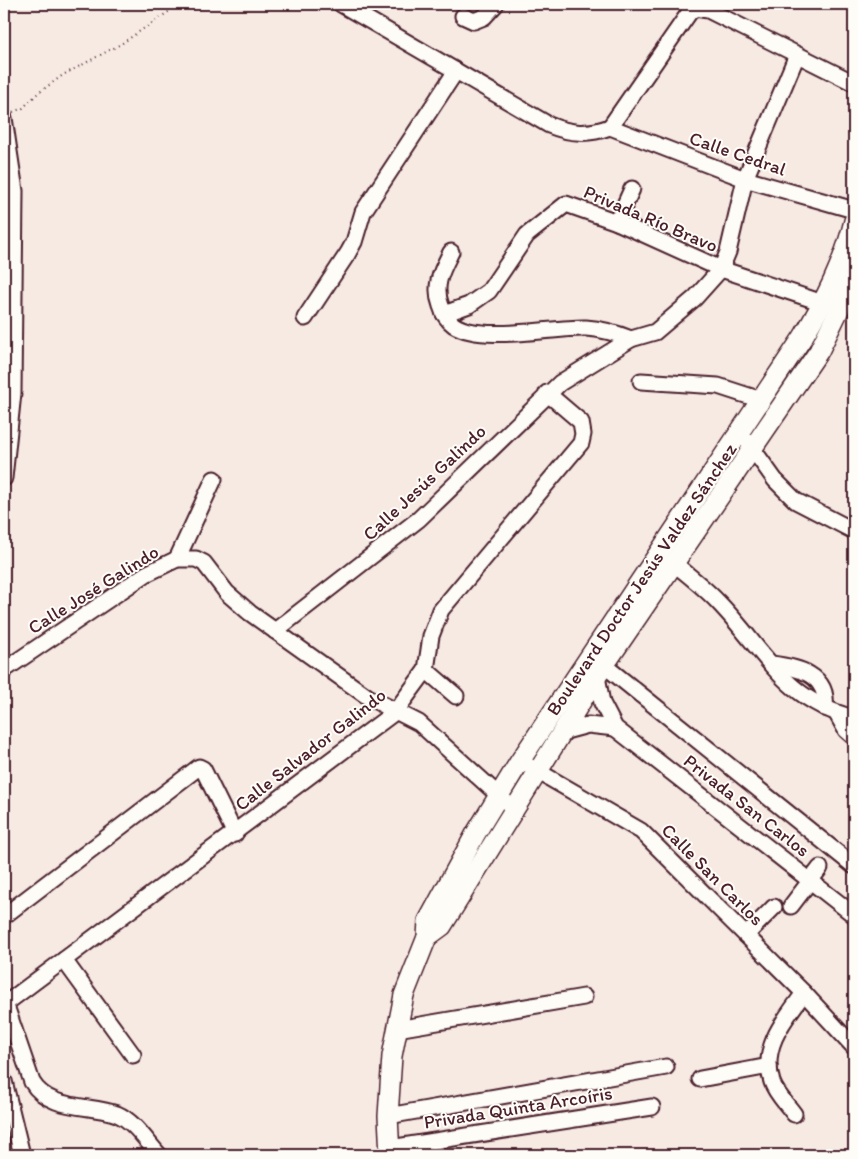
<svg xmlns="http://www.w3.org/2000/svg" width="858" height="1159" font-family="Itim,sans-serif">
<rect width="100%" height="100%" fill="#f6eae3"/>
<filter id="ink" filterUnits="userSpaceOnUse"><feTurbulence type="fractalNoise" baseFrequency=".02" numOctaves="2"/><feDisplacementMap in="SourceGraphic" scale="10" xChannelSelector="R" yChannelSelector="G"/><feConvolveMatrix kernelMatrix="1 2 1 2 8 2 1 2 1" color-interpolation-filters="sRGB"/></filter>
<g filter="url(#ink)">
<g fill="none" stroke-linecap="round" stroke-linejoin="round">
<defs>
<g id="minor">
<path d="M341,4L549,125C571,134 588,135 610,127"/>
<path d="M463,16L474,21L484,17L496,4"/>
<path d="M4,118L15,191L13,393L4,478"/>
<path d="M610,127L689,13L695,8L708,10L854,83"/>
<path d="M610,127L745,179L854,210"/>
<path d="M617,222L632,189"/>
<path d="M451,252C442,270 433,285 441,306C443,313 447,320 454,325C483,343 552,327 586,328C602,329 616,333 631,339"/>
<path d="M444,314L469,305L489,291L527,235L566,204L617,222L721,269L823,303"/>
<path d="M305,318L348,253L354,242L363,212L456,71"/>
<path d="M641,381L718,386L761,400"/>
<path d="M747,441L775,480L796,501L854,531"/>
<path d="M177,559L214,479"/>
<path d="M675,564C689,576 705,588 718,602C765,650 783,700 854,718"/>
<path d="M275,631L419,519L560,383L631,339L655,332L695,298L721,269L728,252L745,179L797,55"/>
<path d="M771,664C797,667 829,674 825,708"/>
<path d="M605,666L854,866"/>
<path d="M4,670L146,574L177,559H196L204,563L227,593L250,613L368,697L419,723L506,802"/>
<path d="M426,670L456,696"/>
<path d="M597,676L602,703L615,728L854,915"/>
<path d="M837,714L846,730L854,737"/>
<path d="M562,732L588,725L615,728"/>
<path d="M520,761L641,831L804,993L854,1047"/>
<path d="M791,906L820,868"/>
<path d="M4,916L199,767L203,769L235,834"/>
<path d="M746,935L774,907"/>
<path d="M64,960L133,1055"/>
<path d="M4,1000L32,1082C49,1111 90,1104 117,1114C134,1121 147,1142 159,1155"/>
<path d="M5,1004L395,712L426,670L431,636L441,610L581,443L583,434L581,422L547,393"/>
<path d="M397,1029L584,997"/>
<path d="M700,1079L769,1066"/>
<path d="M4,1081L22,1155"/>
<path d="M794,1114C787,1104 776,1094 772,1082C760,1047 785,1019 804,993"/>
<path d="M388,1116L666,1067"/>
<path d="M390,1148L652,1107"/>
</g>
<g id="major">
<path d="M427,937L442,926L597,676L819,351L854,279"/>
<path d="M390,1155L388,1116L392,1056L404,995L427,937L428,921L476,833L520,761L803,337C825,300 844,263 854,221"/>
</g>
</defs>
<!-- minor casing -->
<use href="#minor" stroke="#4a1f2b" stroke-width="19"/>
<!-- major casing -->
<use href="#major" stroke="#4a1f2b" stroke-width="22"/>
<!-- path -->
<path stroke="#4a1f2b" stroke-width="2" stroke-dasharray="1 4" stroke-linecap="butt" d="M13,112L23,108L37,94L63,75L121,44L180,4"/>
<!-- minor -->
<use href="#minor" stroke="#fdfcf7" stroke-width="15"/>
<!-- major -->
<use href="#major" stroke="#fdfcf7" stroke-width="19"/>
</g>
</g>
<g text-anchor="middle" stroke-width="4" stroke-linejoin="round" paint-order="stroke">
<!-- street labels -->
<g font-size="19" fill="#4a1f2b" stroke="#fdfcf7">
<text transform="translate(738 153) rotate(19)" y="7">Calle Cedral</text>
<text transform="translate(651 218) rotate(23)" y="7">Privada Río Bravo</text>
<text transform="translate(424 482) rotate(-43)" y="7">Calle Jesús Galindo</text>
<text transform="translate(641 579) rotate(-56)" y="7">Boulevard Doctor Jesús Valdez Sánchez</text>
<text transform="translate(93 589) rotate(-32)" y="7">Calle José Galindo</text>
<text transform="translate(310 749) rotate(-38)" y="7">Calle Salvador Galindo</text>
<text transform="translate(747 805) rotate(38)" y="7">Privada San Carlos</text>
<text transform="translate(713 874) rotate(45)" y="7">Calle San Carlos</text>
<text transform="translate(518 1107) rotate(-9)" y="7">Privada Quinta Arcoíris</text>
</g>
</g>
<!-- margin -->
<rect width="858" height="1159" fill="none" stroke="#fdfcf7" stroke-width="20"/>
<rect x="10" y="10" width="838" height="1139" fill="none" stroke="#4a1f2b" stroke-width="2" filter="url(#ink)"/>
</svg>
